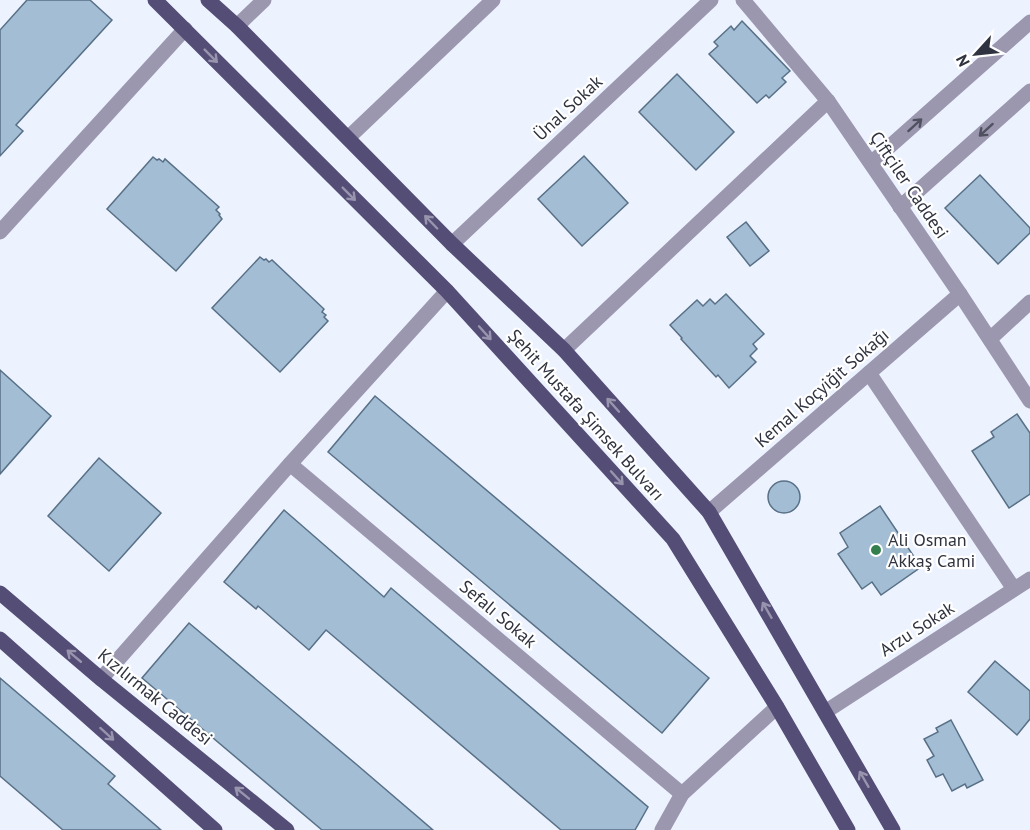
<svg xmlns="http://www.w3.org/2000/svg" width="1030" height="830" font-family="'PT Sans',sans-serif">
<rect width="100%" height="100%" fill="#edf2ff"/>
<!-- building -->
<g fill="#a2bdd4" stroke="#587086" stroke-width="1.5">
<path d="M27,0H90L112,20L16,125L23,131L0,156V30Z"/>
<path d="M742,21L790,71L782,78L786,82L769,98L766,95L757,103L709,54L718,46L714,42L731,26L734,30Z"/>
<path d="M677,74L734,132L696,170L639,112Z"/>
<path d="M584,156L628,203L582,246L538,199Z"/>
<path d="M153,157L157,160L159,159L163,162L165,159L219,207L216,210L220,214L219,215L222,219L176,271L107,209Z"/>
<path d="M980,175L1030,228V233L998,264L945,208Z"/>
<path d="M746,222L769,251L750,266L727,237Z"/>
<path d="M260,257L264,260L266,259L269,262L272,260L324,309L322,312L326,315L324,317L328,321L280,372L212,308Z"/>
<path d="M726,294L764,334L753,344L757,349L750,356L756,362L729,388L718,375L716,377L681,339L682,338L670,325L697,300L703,306L710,299L715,304Z"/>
<path d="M0,370L51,416L0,474Z"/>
<path d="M375,396L709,678L662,733L328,452Z"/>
<path d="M1017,414L1030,433V494L1009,508L972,451L994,437L991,432Z"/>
<path d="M99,458L161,513L109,571L48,516Z"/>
<circle cx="784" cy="497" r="16"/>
<path d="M880,506L921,567L881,595L872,582L862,589L838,554L848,547L840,533Z"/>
<path d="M284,510L384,597L391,588L648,807L635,830H561L326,630L309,650L258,606L256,609L224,582Z"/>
<path d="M189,623L356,764L433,830H322L142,678Z"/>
<path d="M995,661L1030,691V719L1017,735L968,692Z"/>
<path d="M0,678L115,776L108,784L161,830H63L0,776Z"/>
<path d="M951,720L983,780L967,788L965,784L952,791L943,774L936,777L927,760L934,756L924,739L938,732L936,728Z"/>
</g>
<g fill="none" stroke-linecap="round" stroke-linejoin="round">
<!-- minor -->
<g stroke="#9b97af" stroke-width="15">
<path d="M743,0L828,101L960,294L1030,401"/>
<path d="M237,26L264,0"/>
<path d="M348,138L493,0"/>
<path d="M871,163L1030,22"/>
<path d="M900,207L1030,91"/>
<path d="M0,232L185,29"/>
<path d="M452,244L711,0"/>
<path d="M990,339L1030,302"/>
<path d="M564,350L828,101"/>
<path d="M869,373L1014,589"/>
<path d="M290,464L682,794"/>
<path d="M709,512L960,294"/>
<path d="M101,679L290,464L447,291"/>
<path d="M825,712L1030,579"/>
<path d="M662,830L682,794L777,707"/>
</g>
<!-- primary -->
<g stroke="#544d76" stroke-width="15">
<path d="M155,0L447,291L673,539L777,707L848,830"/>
<path d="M208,0L237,26L452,244L564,350L709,512L893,830"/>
<path d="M0,593L101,679L287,830"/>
<path d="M0,639L215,830"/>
</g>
</g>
<!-- one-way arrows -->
<defs><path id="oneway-shaft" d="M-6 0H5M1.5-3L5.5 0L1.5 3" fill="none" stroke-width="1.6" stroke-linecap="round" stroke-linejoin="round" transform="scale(1.5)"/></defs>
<g stroke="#9894ad">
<use href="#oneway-shaft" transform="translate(211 56) rotate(45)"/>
<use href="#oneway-shaft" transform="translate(349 194) rotate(45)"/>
<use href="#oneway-shaft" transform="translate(431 222) rotate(-134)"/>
<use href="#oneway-shaft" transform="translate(485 333) rotate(48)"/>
<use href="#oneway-shaft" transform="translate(613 405) rotate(-132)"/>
<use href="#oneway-shaft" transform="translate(617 478) rotate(48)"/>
<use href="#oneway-shaft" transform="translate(767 610) rotate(-120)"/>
<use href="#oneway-shaft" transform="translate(74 656) rotate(-140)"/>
<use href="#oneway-shaft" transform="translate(107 734) rotate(42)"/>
<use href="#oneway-shaft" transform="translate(864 779) rotate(-120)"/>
<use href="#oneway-shaft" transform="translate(242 793) rotate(-141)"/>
</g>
<g stroke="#4f5161">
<use href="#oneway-shaft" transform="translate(915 125) rotate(-42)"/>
<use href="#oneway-shaft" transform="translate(986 130) rotate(138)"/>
</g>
<!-- markers -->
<circle fill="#337f4d" stroke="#fff" stroke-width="2" cx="876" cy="550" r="6"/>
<g text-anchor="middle" stroke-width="4.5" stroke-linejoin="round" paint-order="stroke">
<!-- street labels -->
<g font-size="18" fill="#2f333f" stroke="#fff">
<text transform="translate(568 108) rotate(-43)" y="6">Ünal Sokak</text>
<text transform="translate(909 185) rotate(56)" y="6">Çiftçiler Caddesi</text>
<text transform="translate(822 388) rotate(-41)" y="6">Kemal Koçyiğit Sokağı</text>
<text transform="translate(586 415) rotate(48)" y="6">Şehit Mustafa Şimsek Bulvarı</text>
<text transform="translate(498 614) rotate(40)" y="6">Sefalı Sokak</text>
<text transform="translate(917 629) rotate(-33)" y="6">Arzu Sokak</text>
<text transform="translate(155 697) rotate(39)" y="6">Kızılırmak Caddesi</text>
</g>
<!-- poi labels -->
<g font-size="18" fill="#2f333f" stroke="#fff" text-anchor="start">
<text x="888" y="546">Ali Osman<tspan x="888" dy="21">Akkaş Cami</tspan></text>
</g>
</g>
<!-- north arrow -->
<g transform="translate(976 54) rotate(243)" stroke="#ffffff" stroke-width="4.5" paint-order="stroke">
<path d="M0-4.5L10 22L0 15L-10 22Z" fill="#2f333f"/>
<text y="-9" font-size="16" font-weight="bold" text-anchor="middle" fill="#2f333f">N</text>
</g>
</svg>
